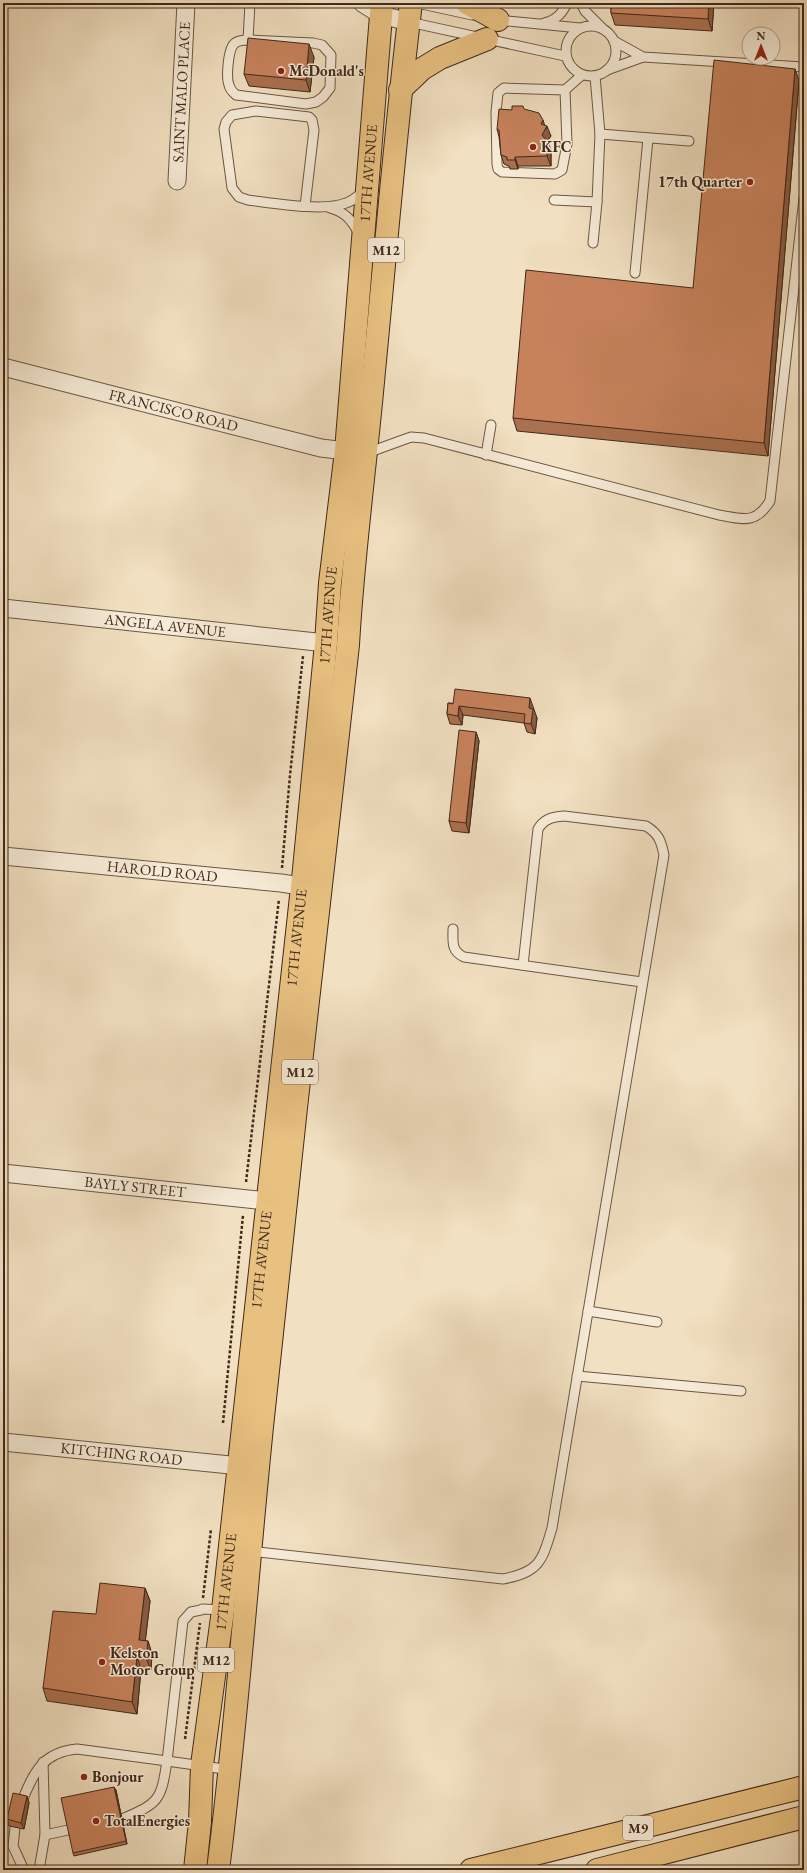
<svg xmlns="http://www.w3.org/2000/svg" width="807" height="1873" font-family="'EB Garamond',serif">
<rect width="100%" height="100%" fill="#f1e0c1"/>
<filter id="stains"><feTurbulence type="fractalNoise" baseFrequency=".005" numOctaves="4"/><feColorMatrix values="0 0 0 0 .2 0 0 0 0 .09 0 0 0 0 .02 0 0 0 .5 -.17"/></filter>
<radialGradient id="worn" r=".72"><stop offset=".6" stop-color="#630" stop-opacity="0"/><stop offset="1" stop-color="#630" stop-opacity=".3"/></radialGradient>
<g fill="none" stroke-linecap="round" stroke-linejoin="round">
<defs>
<g id="lane">
<path d="M417,3L472,15"/>
<path d="M581,3L585,11L602,28"/>
<path d="M497,20L580,28"/>
<path d="M409,22L565,56"/>
<path d="M544,23C556,20 562,14 567,3"/>
<circle cx="591" cy="51" r="25"/>
<path d="M248,40L313,43L322,45L331,55L330,88L323,97L316,102L306,104L236,95C233,92 230,90 229,85C226,77 228,48 235,43C239,40 244,40 248,40Z"/>
<path d="M248,40L250,3"/>
<path d="M614,41L643,57L804,67"/>
<path d="M607,70L643,57"/>
<path d="M565,90L567,144L562,170L555,174L502,172L498,169L497,164L496,112L498,93L504,88L565,90L582,75"/>
<path d="M600,134L689,141"/>
<path d="M554,200L597,202"/>
<path d="M305,206L314,130L312,120L309,117L256,111L232,115L226,122L224,129L232,188L239,197L248,200C273,203 324,212 346,203C353,201 359,195 364,191"/>
<path d="M330,208C345,212 352,220 359,234"/>
<path d="M593,243L597,202L600,134L595,76"/>
<path d="M635,273L648,139"/>
<path d="M367,453L411,437L424,438L719,515C743,519 755,525 770,501L804,198"/>
<path d="M486,455L491,425"/>
<path d="M453,929C453,942 451,951 464,957L642,982"/>
<path d="M588,1311L657,1322"/>
<path d="M577,1376L741,1391"/>
<path d="M250,1551L503,1579C539,1572 542,1562 552,1528L664,855C661,841 659,834 646,826L564,816C552,817 544,819 538,829L523,965"/>
<path d="M43,1762L45,1835"/>
<path d="M22,1801C34,1772 43,1752 77,1749L167,1761L183,1621L191,1612L201,1610L202,1609L223,1610"/>
<path d="M122,1819C159,1803 161,1801 167,1761L231,1770"/>
<path d="M15,1828L13,1846L24,1870"/>
<path d="M39,1870L45,1835L68,1830"/>
</g>
<g id="street">
<path d="M362,3L381,15L409,22"/>
<path id="s1" d="M177,181L186,3"/>
<path id="s2" d="M3,367L321,448L346,451"/>
<path id="s3" d="M3,608L326,643"/>
<path id="s4" d="M3,856L281,883L313,888"/>
<path id="s5" d="M3,1173L267,1201"/>
<path id="s6" d="M3,1442L240,1466"/>
</g>
<g id="primary">
<path d="M467,3L498,20"/>
<path d="M400,90L422,69L440,58L487,39"/>
<path id="s7" d="M195,1870L200,1822L202,1765L223,1610L304,869L326,643L330,583L346,451L382,3"/>
<path d="M218,1870C237,1723 247,1574 262,1427C289,1166 318,906 348,645C353,554 366,462 374,371C386,248 396,125 411,3"/>
<path d="M471,1870L804,1787"/>
<path d="M597,1870L804,1817"/>
</g>
</defs>
<!-- lane casing -->
<use href="#lane" stroke="#6c5744" stroke-width="11"/>
<!-- street casing -->
<use href="#street" stroke="#6c5744" stroke-width="19"/>
<!-- primary casing -->
<use href="#primary" stroke="#40291b" stroke-width="24"/>
<!-- path -->
<g stroke="#40291b" stroke-width="2.5" stroke-dasharray="3 2" stroke-linecap="butt">
<path d="M282,868L290,775L303,656"/>
<path d="M246,1182L279,899"/>
<path d="M223,1423L243,1215"/>
<path d="M203,1598L211,1529"/>
<path d="M185,1739L200,1623"/>
</g>
<!-- lane -->
<use href="#lane" stroke="#f6ebd7" stroke-width="9"/>
<!-- street -->
<use href="#street" stroke="#f6ebd7" stroke-width="17"/>
<!-- primary -->
<use href="#primary" stroke="#e8c080" stroke-width="22"/>
</g>
<!-- wall -->
<g fill="#ab704f" stroke="#40291b">
<path d="M611,3H714L712,31L615,25L611,13Z"/>
<path d="M781,3H804V4Z"/>
<path d="M314,57L310,92L249,86L244,74Z"/>
<path d="M795,69L799,81L768,456L517,431L513,418L693,288Z"/>
<path d="M524,110L544,125L551,136L547,141L551,150V166H518V169H510L509,166L504,164L501,155L499,137L497,129Z"/>
<path d="M448,703L533,707V709L537,718L535,734L527,732L524,723L463,715L462,725L450,724L447,714Z"/>
<path d="M476,732L479,741L469,833L452,831L449,821Z"/>
<path d="M145,1588L150,1601L145,1641H148L152,1654L151,1670L141,1669L137,1714L47,1701L43,1688L96,1614Z"/>
<path d="M116,1790L127,1844L74,1856L73,1853Z"/>
<path d="M27,1796L29,1803L24,1829L9,1826L7,1819Z"/>
</g>
<!-- shaded-wall -->
<g fill="#8b5b40" stroke="#40291b">
<path d="M709,3H714L712,31L708,19Z"/>
<path d="M309,44L314,57L310,92L306,80Z"/>
<path d="M795,69L799,81L768,456L764,443Z"/>
<path d="M543,120L546,129L547,126L551,136L547,141L551,150V166L547,156L542,135L541,124Z"/>
<path d="M515,157L518,166V169L515,160Z"/>
<path d="M530,698L537,718L535,734L531,724L529,708Z"/>
<path d="M459,706L463,715L462,725L458,716Z"/>
<path d="M476,732L479,741L469,833L466,823Z"/>
<path d="M145,1588L150,1601L144,1653L139,1640Z"/>
<path d="M148,1641L152,1654L151,1670L146,1658Z"/>
<path d="M137,1657L141,1669L137,1714L132,1702Z"/>
<path d="M114,1787L116,1790L127,1844L126,1841Z"/>
<path d="M27,1796L29,1803L24,1829L21,1823Z"/>
</g>
<!-- building -->
<g fill="#c7825c" stroke="#40291b">
<path d="M611,3H709L708,19L611,13Z"/>
<path d="M248,38L309,44L306,80L244,74Z"/>
<path d="M714,60L795,69L764,443L513,418L526,270L693,288Z"/>
<path d="M512,106H523L524,109L539,113L543,120L541,124L547,126L542,135L547,141V156L515,157V160H507V157L501,155L499,130L497,129L499,109L512,110Z"/>
<path d="M455,689L530,698L529,708L533,709L531,724L524,723L525,714L459,706L458,716L447,714L448,703L453,704Z"/>
<path d="M459,730L476,732L466,823L449,821Z"/>
<path d="M100,1583L145,1588L139,1640L148,1641L146,1658L137,1657L132,1702L43,1688L53,1611L96,1614Z"/>
<path d="M114,1787L126,1841L73,1853L61,1798Z"/>
<path d="M13,1793L27,1796L21,1823L7,1819Z"/>
</g>
<!-- markers -->
<g fill="#8f2418" stroke="#f6ebd7" stroke-width="1.5">
<circle cx="281" cy="71" r="4"/>
<circle cx="533" cy="147" r="4"/>
<circle cx="750" cy="182" r="4"/>
<circle cx="102" cy="1662" r="4"/>
<circle cx="84" cy="1777" r="4"/>
<circle cx="96" cy="1821" r="4"/>
</g>
<g text-anchor="middle" stroke-width="3" stroke-linejoin="round" paint-order="stroke">
<!-- shield labels -->
<g fill="#f6ebd7" stroke="#776353" stroke-width="1">
<rect x="368" y="238" width="36" height="24" rx="3"/>
<rect x="282" y="1060" width="36" height="24" rx="3"/>
<rect x="198" y="1648" width="36" height="24" rx="3"/>
<rect x="623" y="1816" width="30" height="24" rx="3"/>
</g>
<g font-size="14" font-weight="bold" fill="#40291b">
<text x="386" y="255">M12</text>
<text x="300" y="1077">M12</text>
<text x="216" y="1665">M12</text>
<text x="638" y="1833">M9</text>
</g>
<!-- poi labels -->
<g font-size="15" font-weight="bold" fill="#40291b" stroke="#f6ebd7" text-anchor="start">
<text x="289" y="76">McDonald's</text>
<text x="541" y="152">KFC</text>
<text x="742" y="187" text-anchor="end">17th Quarter</text>
<text x="110" y="1658">Kelston<tspan x="110" dy="17">Motor Group</tspan></text>
<text x="92" y="1782">Bonjour</text>
<text x="104" y="1826">TotalEnergies</text>
</g>
<!-- street labels -->
<g font-size="15" fill="#40291b" stroke="#f6ebd7">
<text dy="5" stroke="none"><textPath href="#s1" startOffset="89">SAINT MALO PLACE</textPath></text>
<text dy="5" stroke="none"><textPath href="#s7" startOffset="1706">17TH AVENUE</textPath></text>
<text dy="5" stroke="none"><textPath href="#s2" startOffset="176">FRANCISCO ROAD</textPath></text>
<text dy="5" stroke="none"><textPath href="#s7" startOffset="1262">17TH AVENUE</textPath></text>
<text dy="5" stroke="none"><textPath href="#s3" startOffset="163">ANGELA AVENUE</textPath></text>
<text dy="5" stroke="none"><textPath href="#s4" startOffset="160">HAROLD ROAD</textPath></text>
<text dy="5" stroke="none"><textPath href="#s7" startOffset="938">17TH AVENUE</textPath></text>
<text dy="5" stroke="none"><textPath href="#s5" startOffset="133">BAYLY STREET</textPath></text>
<text dy="5" stroke="none"><textPath href="#s7" startOffset="614">17TH AVENUE</textPath></text>
<text dy="5" stroke="none"><textPath href="#s6" startOffset="119">KITCHING ROAD</textPath></text>
<text dy="5" stroke="none"><textPath href="#s7" startOffset="290">17TH AVENUE</textPath></text>
</g>
</g>
<!-- margin -->
<rect width="807" height="1873" fill="none" stroke="#f1e0c1" stroke-width="16"/>
<rect x="4" y="4" width="799" height="1865" fill="none" stroke="#40291b" stroke-width="2"/>
<rect x="8" y="8" width="791" height="1857" fill="none" stroke="#40291b"/>
<!-- north arrow -->
<g transform="translate(761 46)"><circle r="19" fill="#f6ebd7" stroke="#ad9d8c"/>
<path d="M0-3L7 15L0 10L-7 15Z" fill="#8f2418"/>
<text y="-6" font-size="11" font-weight="bold" text-anchor="middle" fill="#40291b">N</text>
</g>
<rect width="100%" height="100%" filter="url(#stains)"/>
<rect width="100%" height="100%" fill="url(#worn)"/>
</svg>
